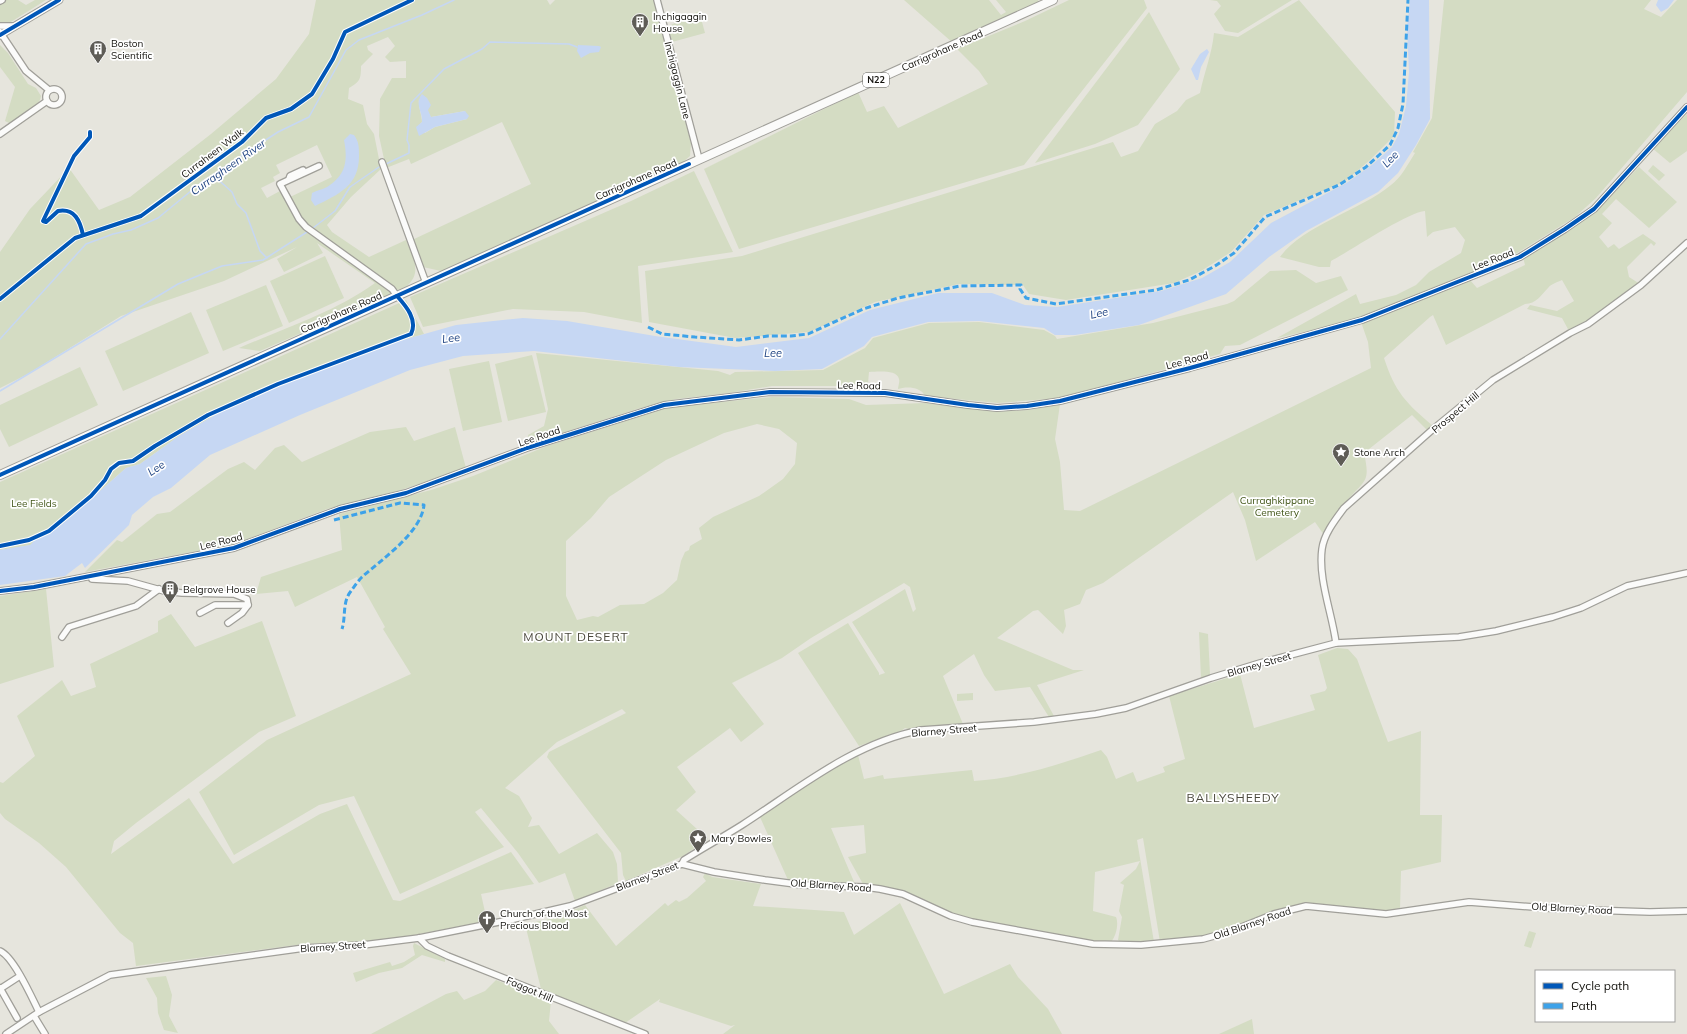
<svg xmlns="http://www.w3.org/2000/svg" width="1687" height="1034" font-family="Mulish,sans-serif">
<rect width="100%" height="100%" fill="#e6e5dd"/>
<!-- green -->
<g fill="#d4dcc3" fill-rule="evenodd">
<path d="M5,0H18L26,5L35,0H46L6,25L0,24V4Z"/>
<path d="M316,0H547L550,5L555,0H656L667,45L664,50L666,54H668L691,143L690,156L682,163L441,271L423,267L412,240L531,184L502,122L411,164L409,159L386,168L379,136L380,99L392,78H406V61L390,62L385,57L395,46L388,37L367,46L368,50L373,54L361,66C361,79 360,82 349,88L348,99L363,105L367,124L374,134L381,169L351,197L327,225L332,232L369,257L406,240C412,255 422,271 409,284C405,289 401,291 395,289L308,226L288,198L332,177L317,145L276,165L280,173L273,177L275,181L261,188L267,198L280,191L299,221L391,290V294L260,351L239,348C285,328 335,312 375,283L317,243L323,253L284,272L277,259L297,247L224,281L121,316L28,374L0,388V252L30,209L69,168L99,210L130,197L211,134L276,79L309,34ZM419,99L431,117L465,111L467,119L435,127L425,133L417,127L422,122C422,115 418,107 419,99Z"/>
<path d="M904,0H989L1001,15L1006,12L996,0H1038L1039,2L953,43Z"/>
<path d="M1069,0H1144L1147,8L1024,165L739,249L704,169L858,92L867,112L884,106L898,128L988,84L979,71L957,49L1025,21Z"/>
<path d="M1210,0H1292L1238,33L1225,31L1214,14L1221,6L1217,1Z"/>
<path d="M1299,0L1395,112L1394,136L1370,160L1344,182L1264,215L1231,252L1201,271L1174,283L1066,300L1029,294L1023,285L959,284L875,302L809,332L735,338L649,322L645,271L742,256L1113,142L1121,157L1138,151L1155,124L1177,111L1186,100L1200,93C1204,73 1212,54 1214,33L1238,37Z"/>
<path d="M1444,0H1651L1644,9L1661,17L1677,0H1687V92L1596,198L1575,217L1514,255L1360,319L1277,338L1356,294L1360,304L1396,295L1416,285L1429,272L1461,253L1465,240L1455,227L1433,232L1427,237L1425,211C1408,212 1350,251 1331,261L1330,267H1319L1280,257C1302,226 1361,210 1391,185C1401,178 1408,164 1415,153L1413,152L1432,118Z"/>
<path d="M699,11L705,33L672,42L667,27Z"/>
<path d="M1149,12L1180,69L1138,125L1095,144L1035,163Z"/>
<path d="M0,45L8,53L28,84L36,88L41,96C39,109 21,117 11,124L5,121L15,87L0,67Z"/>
<path d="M1687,114V151L1670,163L1652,148Z"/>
<path d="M1653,165L1665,175L1659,181L1648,171Z"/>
<path d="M1639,167L1677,202L1649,228L1616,199L1602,214L1612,223L1599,237L1608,248L1614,244L1619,249L1643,234L1656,243L1654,246L1651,243L1627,267L1629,277L1640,284L1587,322L1569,331L1562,318L1527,309L1530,305L1557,311L1574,301L1562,280C1558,282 1551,284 1548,288C1541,295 1536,304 1525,304L1446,345L1433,315L1430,317L1384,358C1395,392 1406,403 1433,426L1428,431L1412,415L1364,453C1371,484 1364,480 1347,501C1339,512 1332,524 1324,535L1315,522L1256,561L1245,520L1233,492L1103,583L1086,590L1080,604L1064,610L1066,626L1063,634L1038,610L1033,611L997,638L1073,670H1084L1037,685L1054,716L1049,717L1030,687L995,691L984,675L974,654L943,676L963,724L911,730L905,728L901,731L859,746L798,653L848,623L879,673V675L885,673L852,622L905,589L913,612L916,609L910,587L904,583L811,638L782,658L732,683L764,724L741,742L730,728L677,767L696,792L676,810L708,839L683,856L626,881L623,875L621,853L547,757L549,752L626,713L622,709L557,742L505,788L519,796L532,818L528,827L539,825L559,854L597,833L613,852L617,864L618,883L575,901L565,873L539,883L518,853L481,808L475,812L504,847L400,894L354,796L319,805L234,855L199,792L267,740L411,674L383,629L385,627L357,577L295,607L288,591L256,594L261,577L342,550L339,514L431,490L473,476L547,446L669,407L772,397L849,399L866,405L925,403L997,411L1030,410L1060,404L1055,439L1060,462L1064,510L1080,511L1371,368L1368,342L1361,322L1470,280L1477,288L1525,265L1523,257L1594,212ZM757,424L779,429L797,443L795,464L783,479L759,496L713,517L699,528L702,539L690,546L689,550L685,552L681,561L677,580L663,593L644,604L620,605L598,617L593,616L577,620L566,596V541L591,518L609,497L666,460L724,433Z"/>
<path d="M694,171L733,252L638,266L642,323L584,312L513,309L423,327L410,297L631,201Z"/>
<path d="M325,256L344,298L289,323L270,281Z"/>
<path d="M1296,270L1316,283L1341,276L1348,290L1240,345L1225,346L1220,354L1061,398L998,403L925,396C921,387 907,386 898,389C898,386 900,382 899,379C897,369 876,372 869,372L868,383L835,386H772L729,393L676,399L637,409L530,443L528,435L544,426L548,409L536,353L718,371L730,375L735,372L823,370L865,348L873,338L929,323L979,322L1044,330L1055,336L1057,339L1153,323L1227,304L1234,301L1270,271Z"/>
<path d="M266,285L283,326L223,351L206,310Z"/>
<path d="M406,300L424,334L375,348L243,399L179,436L140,464L126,468L67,520L49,534L31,545L0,550V482Z"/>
<path d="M191,312L209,353L123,391L105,351Z"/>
<path d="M532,355L546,412L508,421L495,364Z"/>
<path d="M489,361L502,422L463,431L449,369Z"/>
<path d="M80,367L98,405L9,447L0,429V405Z"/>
<path d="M406,427L414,441L455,427L466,468L401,490L327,509L234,544L85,572L117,540L122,542L157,514L170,512L228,469L244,462L255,470L275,448L284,445L302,462L370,432Z"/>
<path d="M46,589L54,667L0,684V596Z"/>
<path d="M171,614L195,647L262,621L296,716L259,732L136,823L114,841L111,854L189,798L233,864L320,814L347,804L393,900L400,901L511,852L534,884L481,894L487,921L409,936L363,942L304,944L136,966L133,943L120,933L66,867L39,843L5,819L0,813V782L3,783L35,756L17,716L62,680L71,696L96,687L90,664L158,632V621Z"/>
<path d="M1199,632L1208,634L1210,675L1201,678Z"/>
<path d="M1337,648L1348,649L1357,659L1388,742L1421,731L1420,815H1442L1441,862L1401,871L1400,910L1387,912L1302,904L1228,930L1205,936L1160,942L1143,838L1137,840L1154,942H1120L1118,940L1122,917L1119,911L1124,885L1120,883L1136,869L1140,861L1095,872L1093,911L1116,917C1119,924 1116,936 1111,942H1090L981,921L953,914L906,892L863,884L848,857L866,853L864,825L831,828L855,884L788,880L760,817L809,784L857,755H858L864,779L883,775L884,779L972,770L974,781C1019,778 1060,764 1101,750L1107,757L1116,779L1133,772L1137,782L1165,772L1163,767L1185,759L1169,696L1240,674L1254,728L1315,710L1310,695L1325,691L1327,688L1318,655Z"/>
<path d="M973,693V700L957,701V694Z"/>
<path d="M705,873L712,877L761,884L753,906L844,912L854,935L900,903L944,994L1010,964L1018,977L1048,1009L1062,1034H723L735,1025L731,1026L659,1002L660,999L625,1023L541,989L525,924L555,918L585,905L616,946L665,903L668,906L676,900L679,902L687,898L706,881L703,877Z"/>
<path d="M1529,931L1536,933L1531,948L1524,946Z"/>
<path d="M414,943L445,959V962L422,955L402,968L379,973L356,982L353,973L390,962L392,966L404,962L415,955L413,946Z"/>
<path d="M166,976L172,995L169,1016L178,1033L164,1030L158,1013L157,998L146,978Z"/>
<path d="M496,980L551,1001L549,1021L559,1034H371L446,994L457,991L464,1000L485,991Z"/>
<path d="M1252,1019L1254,1034H1219Z"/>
</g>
<!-- water -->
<g fill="#c6d7f3">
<path d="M1410,0H1429L1430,119L1416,145L1398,173L1378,192L1306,231L1269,257L1226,294L1139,325L1075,335H1055L1044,328L979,321L928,322L872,337L864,346L822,369L775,371L679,367L534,351L463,356L410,370L300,415L210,455L171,488L153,497L132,515L129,525L85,568L82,563L65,576L0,585V550L30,545L37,538L49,534L67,520L126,468L140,464L179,436L243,399L375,348L456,325L523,318L567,321L655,336L736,347L809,338L870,310L938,293H992L1025,305L1057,307L1161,291L1202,278L1230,262L1271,223L1348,182L1373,164L1392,147L1399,134L1406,106L1409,72L1407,28Z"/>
<path d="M1658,0H1674L1668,8L1661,12L1656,5Z"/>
<path d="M578,45L599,46L601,47L599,52L590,53L581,58L577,51Z"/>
<path d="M1207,49L1209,52L1201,67L1198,80H1196L1191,69L1200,54Z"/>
<path d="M422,94L427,98L431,105L428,110L431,117L465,111L469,116L467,119L435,127L419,136L416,127L422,122C423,112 414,104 422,94Z"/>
<path d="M350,134L354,135C359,142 359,147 359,156C359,186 339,194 315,206L311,200L312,193C317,190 322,190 327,187C346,175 348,161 344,140Z"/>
</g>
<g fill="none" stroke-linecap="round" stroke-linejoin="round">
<!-- stream -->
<g stroke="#c6d7f3" stroke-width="1.5">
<path d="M386,164L409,153V145L407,140L411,103L444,69L482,49L490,42L569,44L577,47"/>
<path d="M213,175L232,192L237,204L246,213L260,251L267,258"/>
<path d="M313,228L335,211L350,187L379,167"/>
<path d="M0,339L86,244L113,234L131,230L158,218L202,182L238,158L278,132L309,117L346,50L359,40L422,15L454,0"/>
<path d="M0,391L178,284L222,266L263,260L307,232"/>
</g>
<defs>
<g id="minor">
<path d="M657,0L699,159"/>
<path d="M0,1L2,0"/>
<path d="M0,26H13"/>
<path d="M0,32L26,71L49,90"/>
<circle cx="54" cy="97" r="8"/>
<path d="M0,134L47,101"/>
<path d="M382,162L426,283"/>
<path d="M319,166L280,184L299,219L306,227L392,289L397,296"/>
<path d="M289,179L290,176L303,170"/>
<path d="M92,579L128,581L164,591L182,593L234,594L247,599L248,605H215L200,613"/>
<path d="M0,591L34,587L234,548L340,509L406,493L527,448L664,405L770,392L885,393L968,405L997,408L1027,406L1060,401L1190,368L1362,320L1520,257L1565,229L1594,209L1687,107"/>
<path d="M228,623L242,613L248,605"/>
<path d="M62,637L69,627L136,606L159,589"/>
<path d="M1336,643C1332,613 1318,579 1322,549C1324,534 1335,520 1344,508L1432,430L1493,380L1570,333L1588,324L1641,285L1687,243"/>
<path d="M682,864L714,872L765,880L803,885L865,887L880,889L903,894L951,916L972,922L1093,944L1141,945L1203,939L1232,931L1274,914L1306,906L1386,914L1469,902L1559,909L1650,912L1687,911"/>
<path d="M419,938L427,946L448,956L645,1034"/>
<path d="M0,951C14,957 32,998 39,1012"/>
<path d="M0,988L17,1018"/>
<path d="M0,989L20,976"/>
<path d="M34,1016L45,1034"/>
<path d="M6,1034L39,1012L110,975L304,948L363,945L419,938L514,919L570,906L682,864L684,860C703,848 723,837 742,825C798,789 853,743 921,730L1034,722L1096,714L1126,708L1211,678L1260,663L1336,643L1459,637L1496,631L1553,617L1581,608L1627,586L1687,573"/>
</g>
<path id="major" d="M0,35L59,0"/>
<path id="highway" d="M0,475L1053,0"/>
</defs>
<!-- minor casing -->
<use href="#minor" stroke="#a09f99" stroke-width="8"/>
<!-- major casing -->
<use href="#major" stroke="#a09f99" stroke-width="9"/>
<!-- highway casing -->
<use href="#highway" stroke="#a09f99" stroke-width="10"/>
<!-- minor -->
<use href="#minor" stroke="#fbfbfa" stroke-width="5.5"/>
<!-- major -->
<use href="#major" stroke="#fbfbfa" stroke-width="7"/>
<!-- highway -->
<use href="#highway" stroke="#fbfbfa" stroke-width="8"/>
<!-- quiet -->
<g stroke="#3da2e9" stroke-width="3" stroke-dasharray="6 3" stroke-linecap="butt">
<path d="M648,327L662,334L695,337L739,340L768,336H791L808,334L863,309L898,298L960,286L1021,285L1020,289L1026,298L1056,304L1156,290L1189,280L1215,266L1234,253L1265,217L1339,185L1366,167L1390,145L1398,128L1403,104L1408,0"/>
<path d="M334,520L400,503L424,505C421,533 382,559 362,577C358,581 354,587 351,591C342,602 346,617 342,629"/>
</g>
<defs>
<g id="cycleway">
<path d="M0,35L59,0"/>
<path d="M83,235C80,221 75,208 58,211L46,222L43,221L74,156L90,137V132"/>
<path d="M0,299L75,238L141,216L242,142L266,118L291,109L312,94L333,59L345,32L412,0"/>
<path d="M0,475L689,164"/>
<path d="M0,546L29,540L49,531L91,496L105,480L111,469L119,463L133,461L155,446L208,415L278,384L411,334C418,320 406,306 397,296"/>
<path d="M0,591L34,587L234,548L340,509L406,493L527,448L664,405L770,392L885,393L968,405L997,408L1027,406L1060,401L1190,368L1362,320L1520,257L1565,229L1594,209L1687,107"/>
</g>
</defs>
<!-- cycleway casing -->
<use href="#cycleway" stroke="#fff" stroke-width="6"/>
<!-- cycleway -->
<use href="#cycleway" stroke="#0057b8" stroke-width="4"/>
</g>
<!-- icons -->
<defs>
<symbol id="building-pin" viewBox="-11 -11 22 30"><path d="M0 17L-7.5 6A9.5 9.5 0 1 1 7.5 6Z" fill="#5e5c56" stroke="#fff"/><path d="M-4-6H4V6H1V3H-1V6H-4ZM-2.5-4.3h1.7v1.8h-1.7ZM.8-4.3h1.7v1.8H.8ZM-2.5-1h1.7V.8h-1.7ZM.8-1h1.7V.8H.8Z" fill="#fff"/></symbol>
<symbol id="sight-pin" viewBox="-11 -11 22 30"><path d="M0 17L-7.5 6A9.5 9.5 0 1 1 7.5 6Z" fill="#5e5c56" stroke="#fff"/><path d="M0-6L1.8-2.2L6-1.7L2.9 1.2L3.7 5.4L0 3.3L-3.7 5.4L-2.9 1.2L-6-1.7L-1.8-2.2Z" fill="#fff"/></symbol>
<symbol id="church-pin" viewBox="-11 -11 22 30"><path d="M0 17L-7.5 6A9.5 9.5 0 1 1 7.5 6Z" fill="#5e5c56" stroke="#fff"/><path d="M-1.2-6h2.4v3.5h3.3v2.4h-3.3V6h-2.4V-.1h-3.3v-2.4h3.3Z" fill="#fff"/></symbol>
</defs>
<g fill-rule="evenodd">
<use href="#building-pin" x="630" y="12" width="20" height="27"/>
<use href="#building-pin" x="88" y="39" width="20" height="27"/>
<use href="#sight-pin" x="1331" y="442" width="20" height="27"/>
<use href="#building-pin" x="160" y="579" width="20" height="27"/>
<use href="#sight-pin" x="688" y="828" width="20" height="27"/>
<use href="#church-pin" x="477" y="909" width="20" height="27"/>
</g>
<g text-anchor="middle" stroke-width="3.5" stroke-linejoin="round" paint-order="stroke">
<!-- shield labels -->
<rect fill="#fff" stroke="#5a5a56" stroke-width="1" x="863" y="73" width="26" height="14" rx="3"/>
<g font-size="9" font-weight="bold" fill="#14130e">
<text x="876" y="83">N22</text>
</g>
<!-- poi labels -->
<g font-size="10" fill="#14130e" stroke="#fff" text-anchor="start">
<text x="653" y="20">Inchigaggin<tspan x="653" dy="12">House</tspan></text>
<text x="111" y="47">Boston<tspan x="111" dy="12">Scientific</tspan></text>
<text x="1354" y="456">Stone Arch</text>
<text x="183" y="593">Belgrove House</text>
<text x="711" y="842">Mary Bowles</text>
<text x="500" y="917">Church of the Most<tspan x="500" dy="12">Precious Blood</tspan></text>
</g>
<!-- street labels -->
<g font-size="10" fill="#14130e" stroke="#fff">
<text transform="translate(942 50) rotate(-24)" y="4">Carrigrohane Road</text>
<text transform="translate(678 80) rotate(76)" y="4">Inchigaggin Lane</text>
<text transform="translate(212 153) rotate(-37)" y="4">Curraheen Walk</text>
<text transform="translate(636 179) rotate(-24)" y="4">Carrigrohane Road</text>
<text transform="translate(1493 259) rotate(-22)" y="4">Lee Road</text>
<text transform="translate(341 312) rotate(-24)" y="4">Carrigrohane Road</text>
<text transform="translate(1187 360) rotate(-15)" y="4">Lee Road</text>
<text transform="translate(859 385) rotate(1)" y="4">Lee Road</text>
<text transform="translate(1455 412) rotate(-40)" y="4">Prospect Hill</text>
<text transform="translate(539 436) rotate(-19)" y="4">Lee Road</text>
<text transform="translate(221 541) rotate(-14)" y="4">Lee Road</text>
<text transform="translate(1259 664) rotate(-16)" y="4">Blarney Street</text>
<text transform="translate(944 730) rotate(-5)" y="4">Blarney Street</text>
<text transform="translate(647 876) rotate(-21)" y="4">Blarney Street</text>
<text transform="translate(831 885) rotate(4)" y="4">Old Blarney Road</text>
<text transform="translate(1572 908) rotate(3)" y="4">Old Blarney Road</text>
<text transform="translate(1252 923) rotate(-19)" y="4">Old Blarney Road</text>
<text transform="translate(333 946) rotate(-4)" y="4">Blarney Street</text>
<text transform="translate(530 989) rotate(23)" y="4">Faggot Hill</text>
</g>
<!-- park labels -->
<g font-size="10" fill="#415517" stroke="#fff">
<text x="1277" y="504">Curraghkippane<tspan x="1277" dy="12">Cemetery</tspan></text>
<text x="34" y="507">Lee Fields</text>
</g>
<!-- water labels -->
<g font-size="11" font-style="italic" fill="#214583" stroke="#fff">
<text transform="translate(1390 159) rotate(-46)" y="4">Lee</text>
<text transform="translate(228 167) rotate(-35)" y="4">Curragheen River</text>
<text transform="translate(1099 313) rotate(-12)" y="4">Lee</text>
<text transform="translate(451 338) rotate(-7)" y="4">Lee</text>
<text x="773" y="357">Lee</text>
<text transform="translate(156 468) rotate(-34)" y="4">Lee</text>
</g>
<!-- quarter labels -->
<g font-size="12" letter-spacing="1" fill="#4a483c" stroke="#fff">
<text x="576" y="641">MOUNT DESERT</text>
<text x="1233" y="802">BALLYSHEEDY</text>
</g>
</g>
<!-- legend -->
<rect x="1535" y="970" width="140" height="52" fill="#ffffff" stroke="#a1a19f"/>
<rect x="1543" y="983" width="20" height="6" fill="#0057b8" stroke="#a1a19f"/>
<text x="1571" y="990" font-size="12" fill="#14130e">Cycle path</text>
<rect x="1543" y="1003" width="20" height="6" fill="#3da2e9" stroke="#a1a19f"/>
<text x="1571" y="1010" font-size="12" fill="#14130e">Path</text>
</svg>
